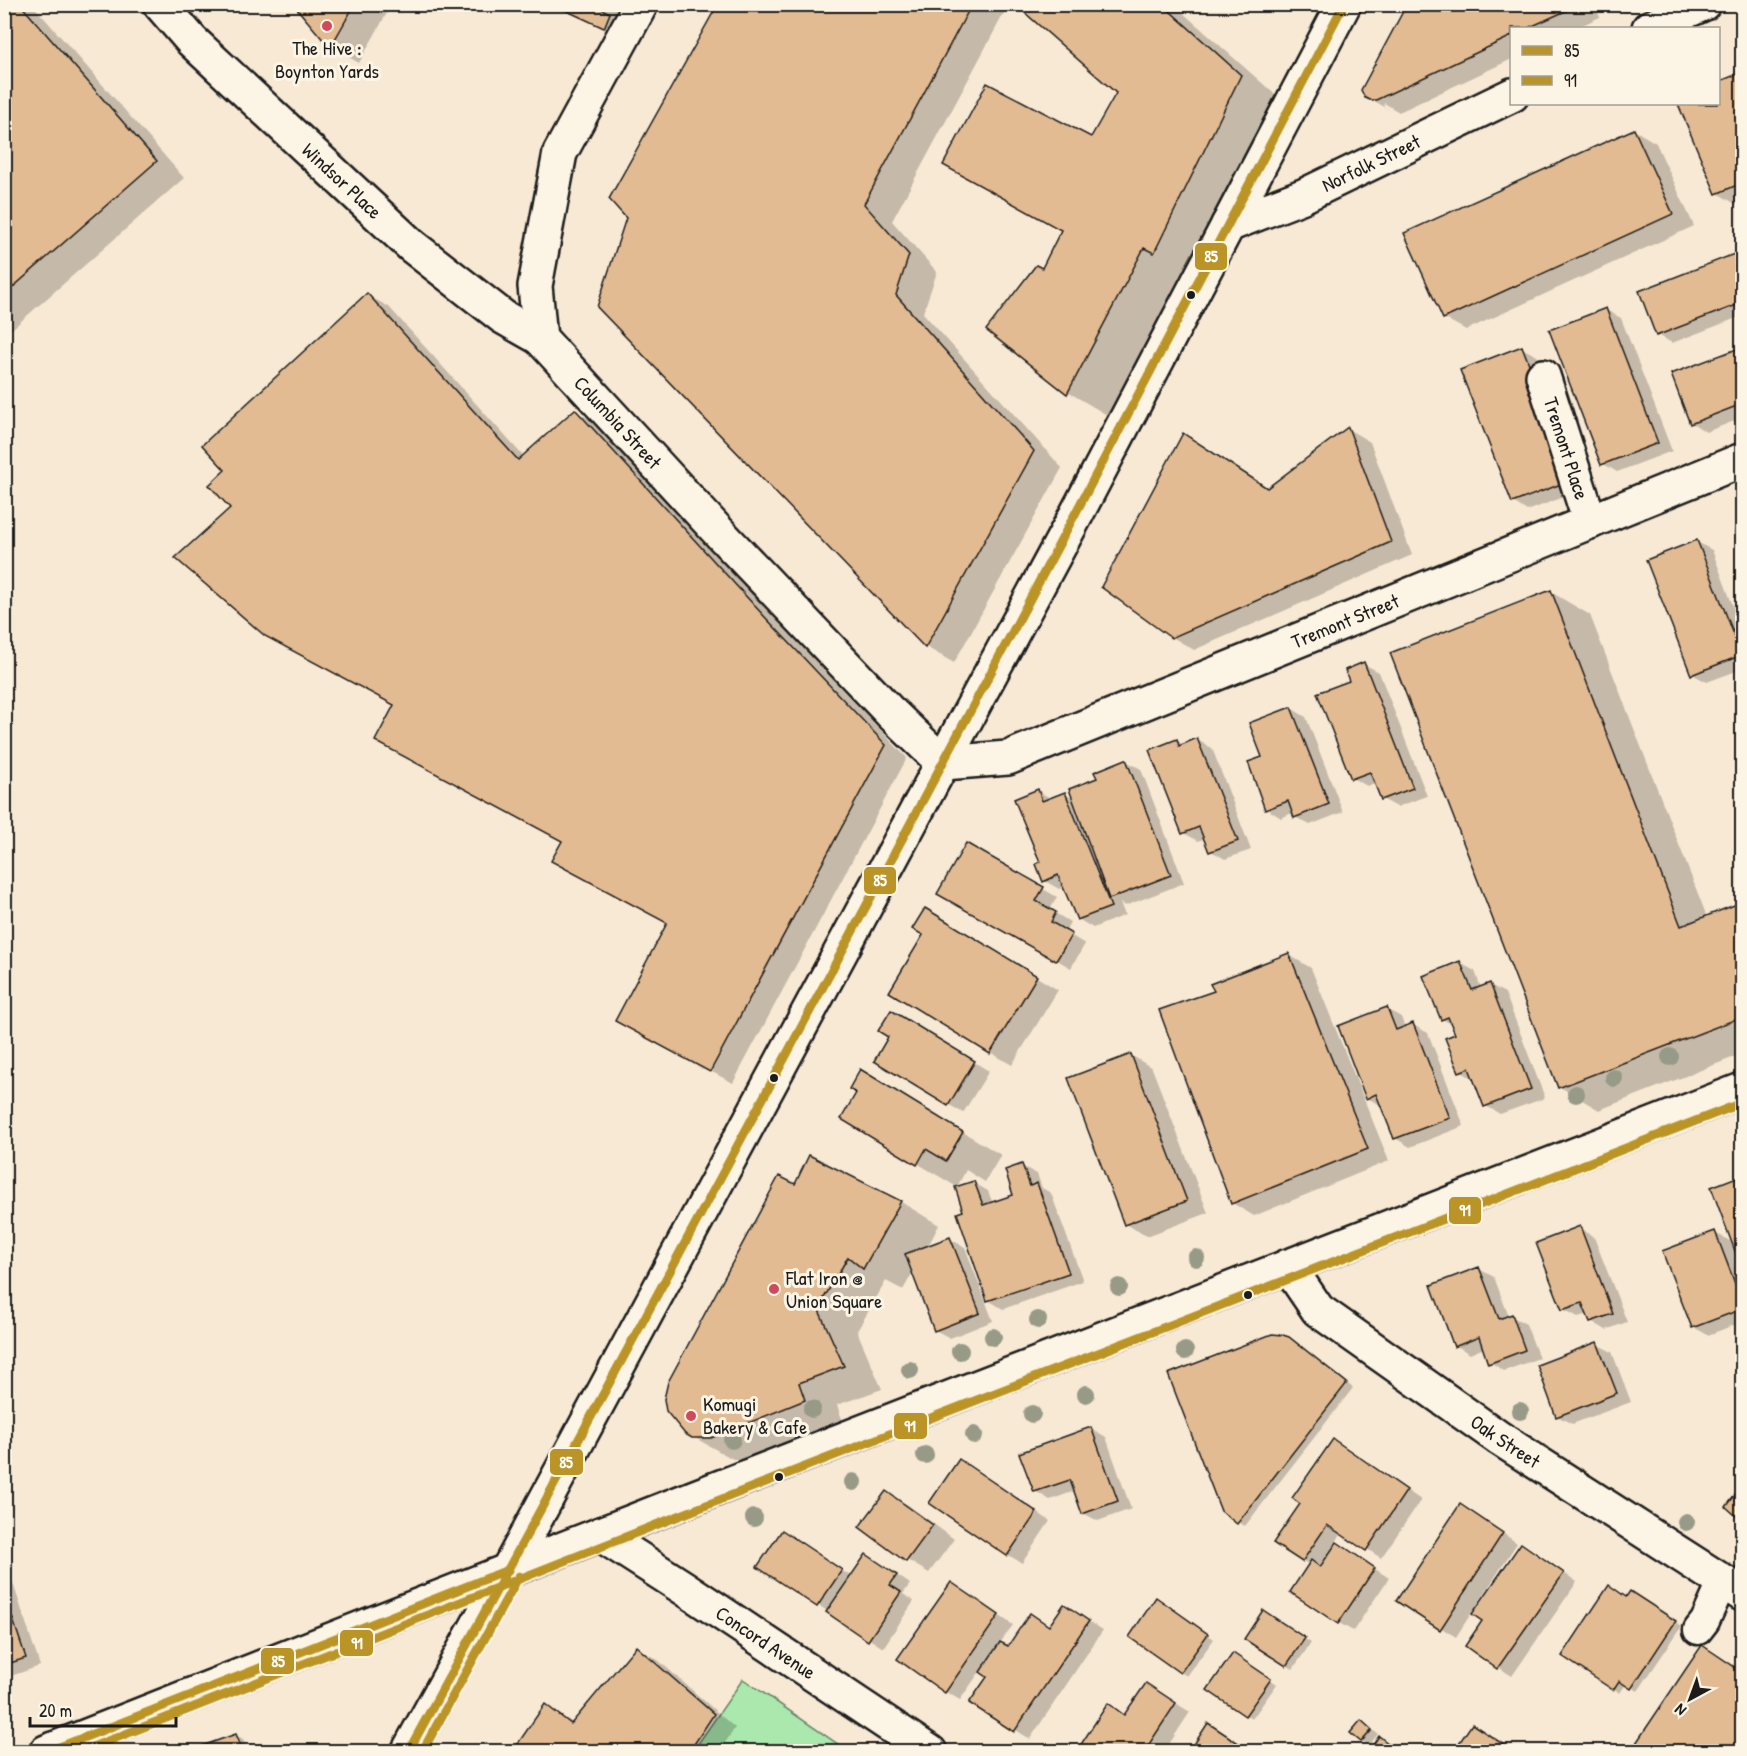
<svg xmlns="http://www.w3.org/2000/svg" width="1747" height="1756" font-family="'Patrick Hand',sans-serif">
<rect width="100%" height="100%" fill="#f7e9d4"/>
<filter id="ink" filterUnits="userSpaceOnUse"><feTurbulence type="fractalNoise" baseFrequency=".0167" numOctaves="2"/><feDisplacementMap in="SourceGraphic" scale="12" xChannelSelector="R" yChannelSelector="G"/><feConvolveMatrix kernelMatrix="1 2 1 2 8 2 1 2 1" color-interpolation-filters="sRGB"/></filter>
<g filter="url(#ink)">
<!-- green -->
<path fill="#aae8ae" stroke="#638265" stroke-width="1.5" d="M743,1679L848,1751H693Z"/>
<!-- shadow -->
<g fill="#0003">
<path d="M4,4H32L184,178L4,336Z"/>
<path d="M295,4H392L359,63L331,47Z"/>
<path d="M557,4H620L614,17L631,27L626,39L577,16Z"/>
<path d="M720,4H1009L892,221L937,272L923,313L1062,468L954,663L926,647L599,307Z"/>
<path d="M1030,4H1173L1280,99L1194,274L1184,269L1107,415L1068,392L988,330L1042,270L1062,230L1118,92Z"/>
<path d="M1408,4H1594L1600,17L1576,28H1512V59L1399,112L1384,103V107L1393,112L1371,99Z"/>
<path d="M1610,4H1645L1625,13Z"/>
<path d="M1742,74V205L1739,206L1717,193L1679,104H1718V84Z"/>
<path d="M1634,130L1656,143L1694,226L1466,330L1444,318Z"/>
<path d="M1742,253V316L1672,343L1658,335L1641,292Z"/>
<path d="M367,295L389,307L524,457L575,411L597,423L786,630L907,758L733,1083L638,1033L669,923L563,841L395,705L232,508L227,470Z"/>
<path d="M1606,310L1621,318L1672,451L1617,472L1602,463Z"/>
<path d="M1522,348L1537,356L1587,488L1527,511L1513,502Z"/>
<path d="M1742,348V418L1706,432L1692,423L1673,375Z"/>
<path d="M1348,429L1370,442L1412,555L1194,650L1172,637L1268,489Z"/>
<path d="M1697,542L1712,550L1742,630V669L1707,682L1692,674Z"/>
<path d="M1551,592L1590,615L1707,917L1737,906L1742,909V1054L1599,1110L1560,1087Z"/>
<path d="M1364,664L1379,672L1427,796L1397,807L1382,799L1376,783L1367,786L1352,778L1351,682Z"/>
<path d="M1291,708L1306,717L1343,812L1310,825L1295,817L1294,812L1281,818L1267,809L1264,758Z"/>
<path d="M1197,740L1212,748L1251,850L1225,859L1211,851L1205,838L1198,841L1184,833L1177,741L1184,745Z"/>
<path d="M1126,761L1141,769L1184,883L1125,906L1120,903L1125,915L1093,928L1078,919L1065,887L1059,889L1045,881L1042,863L1038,791L1052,799L1065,794L1075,800L1099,779Z"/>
<path d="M967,845L1057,897L1050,910L1070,922L1065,932L1085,944L1071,968L939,893Z"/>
<path d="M947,922L1058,990L1012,1065L990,1052Z"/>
<path d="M1289,955L1311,968L1389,1161L1254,1216L1232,1203L1216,992Z"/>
<path d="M1460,963L1475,971L1481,988L1490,985L1505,993L1545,1098L1500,1114L1486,1106L1475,1080L1460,1071L1457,1035L1453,1025L1442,1019Z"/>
<path d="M1387,1009L1401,1017L1405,1028L1413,1025L1428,1033L1464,1126L1410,1147L1395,1138L1382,1106L1367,1098Z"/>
<path d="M891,1012L989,1071L963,1113L948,1104L890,1036Z"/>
<path d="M1131,1055L1152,1068L1208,1213L1147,1236L1125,1224Z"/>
<path d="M900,1094L1001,1155L985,1182L966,1170L957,1187L843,1119Z"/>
<path d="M809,1157L901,1202L939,1225L927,1248L950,1239L965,1247L993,1321L950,1338L935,1330L913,1272L903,1290L886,1281L857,1331L882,1389L837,1405L843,1422L751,1460L733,1459L686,1433Z"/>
<path d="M1022,1166L1037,1174L1042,1188L1051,1193L1083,1281L1003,1309L988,1300L965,1212L974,1183L988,1191L993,1204L1015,1196Z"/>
<path d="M1742,1176V1266L1713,1188Z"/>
<path d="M1580,1228L1594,1237L1627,1322L1606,1330L1591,1321L1588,1314L1578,1317L1563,1309Z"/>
<path d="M1715,1233L1730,1241L1741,1270H1742V1322L1708,1335L1693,1327Z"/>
<path d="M1479,1269L1494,1277L1509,1317L1511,1316L1526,1324L1539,1358L1504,1371L1490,1362L1484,1348L1470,1354L1455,1345Z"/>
<path d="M1296,1343L1353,1388L1245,1526L1238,1522Z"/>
<path d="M1597,1344L1612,1352L1631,1402L1572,1424L1557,1416Z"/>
<path d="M1091,1428L1106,1437L1131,1509L1098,1521L1083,1513L1075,1491L1050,1500L1035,1491Z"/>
<path d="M1334,1441L1421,1500L1381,1558L1342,1533L1335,1543L1389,1578L1353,1631L1339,1623L1310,1565L1303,1561Z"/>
<path d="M974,1469L1050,1521L1022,1563L1008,1555Z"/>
<path d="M886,1493L908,1505L954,1539L929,1573L907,1560L861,1527Z"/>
<path d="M1475,1514L1517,1543L1477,1605L1479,1606L1536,1553L1577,1582L1512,1676L1498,1667L1485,1620L1472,1612L1456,1637L1398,1601Z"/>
<path d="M783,1532L852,1577L881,1564L910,1584L903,1594L914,1601L883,1648L759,1566Z"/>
<path d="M4,1576L12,1580L40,1666L8,1677L4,1675Z"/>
<path d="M966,1593L1013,1625L1000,1643L1008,1648L1030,1615L1050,1627L1064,1606L1103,1630L1030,1739L971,1702L989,1676L981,1670L960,1700L946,1692Z"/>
<path d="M1637,1597L1682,1626L1638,1691L1626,1684L1620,1693L1614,1689L1626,1598Z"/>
<path d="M1163,1603L1214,1639L1187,1676L1180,1672Z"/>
<path d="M1271,1616L1311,1643L1293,1669L1286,1665Z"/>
<path d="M637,1648L658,1660L735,1728L719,1752H514L546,1706L573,1723Z"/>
<path d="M1717,1655L1742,1673V1752H1632Z"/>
<path d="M1240,1659L1277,1684L1252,1719L1245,1715Z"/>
<path d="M1147,1685L1190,1712L1164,1752H1078L1126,1716Z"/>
<path d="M1361,1722L1378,1734L1369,1745L1362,1741Z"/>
<path d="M236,1735L243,1739L248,1752H206Z"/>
</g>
<!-- building -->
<g fill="#e2bb92" stroke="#1c1c1c" stroke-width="1.5">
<path d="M4,4H20L157,161L4,295Z"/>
<path d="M293,4H355L330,48Z"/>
<path d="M592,4L610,13L604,28L554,5Z"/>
<path d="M718,4H972L864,204L909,255L896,295L1034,451L925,648L597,307L626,218L609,199Z"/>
<path d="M1028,4H1162L1241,75L1154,253L1144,248L1067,394L986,330L1036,265L1042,268L1061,230L943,165L987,83L1091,137L1116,93L1024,12Z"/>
<path d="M1407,4H1579V5L1528,28H1512V36L1376,100H1370L1365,98L1361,90Z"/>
<path d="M1742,72V183L1716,194L1678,104H1718V82Z"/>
<path d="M1634,129L1673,214L1443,319L1404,233Z"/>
<path d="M1742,251V303L1656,336L1639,291Z"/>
<path d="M367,293L518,460L575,409L764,616L886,745L710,1072L615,1021L667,923L551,861L562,841L375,741L394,705L265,636L175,558L230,508L209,485L225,470L202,445Z"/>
<path d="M1606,308L1658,443L1601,465L1549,330Z"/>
<path d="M1522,346L1574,479L1512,503L1460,370Z"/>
<path d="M1742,347V404L1690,424L1671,374Z"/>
<path d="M1348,427L1391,542L1171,638L1101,587L1183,433L1267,488Z"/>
<path d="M1742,528V551L1735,531Z"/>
<path d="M1697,540L1742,655L1691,675L1646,560Z"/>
<path d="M1551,590L1681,926L1737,904L1742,918V1017L1558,1088L1390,653Z"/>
<path d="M1364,662L1413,788L1381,800L1370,772L1351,779L1317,693L1349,681L1345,670Z"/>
<path d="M1291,707L1329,804L1294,818L1288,801L1265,810L1248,762L1262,757L1249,723Z"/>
<path d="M1197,738L1238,841L1209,852L1199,827L1182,834L1149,750L1177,739L1179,746Z"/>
<path d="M1126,759L1171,875L1109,899L1069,789L1097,778L1094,772Z"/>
<path d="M1038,789L1042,801L1065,792L1111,907L1077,920L1058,875L1043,882L1036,864L1040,862L1014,799Z"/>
<path d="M966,843L1044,887L1036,901L1056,912L1051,922L1072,934L1056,961L937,894Z"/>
<path d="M925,908L1037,976L990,1054L889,992L923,935L912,929Z"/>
<path d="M1289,953L1368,1149L1231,1204L1159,1010L1214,991L1210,984Z"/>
<path d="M1460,961L1472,990L1490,983L1531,1089L1484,1107L1469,1068L1459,1072L1445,1038L1455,1034L1448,1017L1441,1020L1423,976Z"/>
<path d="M1387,1007L1396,1030L1413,1023L1450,1118L1394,1139L1376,1094L1366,1099L1338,1026Z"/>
<path d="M891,1010L975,1061L948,1106L874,1061L888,1037L878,1031Z"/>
<path d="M1131,1054L1187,1201L1124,1225L1068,1078Z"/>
<path d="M860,1069L963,1132L946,1161L926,1149L917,1165L841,1119L856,1093L849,1089Z"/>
<path d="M809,1155L901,1201L863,1269L848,1257L818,1308L844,1366L799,1383L805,1400L711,1438H692L685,1434L666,1411L664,1399L668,1382L779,1176L795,1184Z"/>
<path d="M1022,1164L1030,1186L1037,1183L1069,1273L987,1301L957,1213L963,1211L955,1187L974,1181L983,1205L1013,1195L1005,1170Z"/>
<path d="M1742,1175V1270L1711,1187Z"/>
<path d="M1580,1226L1613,1314L1590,1322L1582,1303L1562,1310L1536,1243Z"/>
<path d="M1715,1231L1742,1302V1309L1692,1328L1662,1251Z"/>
<path d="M950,1237L980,1313L934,1331L905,1254Z"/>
<path d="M1479,1267L1499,1319L1512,1314L1525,1350L1488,1364L1479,1337L1454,1347L1431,1285Z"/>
<path d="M1272,1334L1283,1335L1289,1337L1347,1383L1237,1524L1221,1511L1168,1374Z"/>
<path d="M1597,1342L1617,1393L1556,1417L1537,1365Z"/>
<path d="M1091,1427L1118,1501L1082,1514L1070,1480L1034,1492L1019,1453Z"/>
<path d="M1333,1439L1407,1490L1366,1551L1327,1525L1302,1562L1273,1543L1300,1504L1292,1498Z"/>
<path d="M959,1459L1037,1512L1007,1556L929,1503Z"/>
<path d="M1742,1486V1521L1726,1507Z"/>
<path d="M886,1491L933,1525L906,1562L859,1527Z"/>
<path d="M1460,1504L1503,1533L1440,1630L1396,1601Z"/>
<path d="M782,1530L842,1570L817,1607L757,1567Z"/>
<path d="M1337,1542L1375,1568L1338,1624L1290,1592L1311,1560L1320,1567Z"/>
<path d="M1521,1543L1564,1573L1497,1669L1465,1646L1482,1621L1472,1614Z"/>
<path d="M866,1554L897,1575L890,1585L901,1592L868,1641L826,1612Z"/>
<path d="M951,1582L999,1615L945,1693L897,1659Z"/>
<path d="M1609,1585L1626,1597L1630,1591L1676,1621L1631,1689L1619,1681L1613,1690L1562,1656Z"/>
<path d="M4,1593L26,1658L4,1665Z"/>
<path d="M1156,1597L1208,1634L1180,1673L1129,1637Z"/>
<path d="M1064,1604L1089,1621L1014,1732L969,1703L987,1677L980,1672L1000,1642L1008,1646L1030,1613L1049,1626Z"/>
<path d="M1263,1610L1305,1638L1286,1666L1244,1639Z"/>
<path d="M1702,1645L1742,1672V1744L1738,1752H1630Z"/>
<path d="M636,1646L714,1714L689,1752H512L545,1704L571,1724Z"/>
<path d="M1233,1653L1271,1679L1245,1716L1207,1690Z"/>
<path d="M1146,1683L1176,1703L1144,1752H1076L1108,1703L1124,1715Z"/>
<path d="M1361,1720L1372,1730L1361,1742L1350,1733Z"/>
<path d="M1208,1723L1252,1752H1189Z"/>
<path d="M1472,1724L1515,1752H1453Z"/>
<path d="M236,1734L243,1752H205L202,1746Z"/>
<path d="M1379,1736L1399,1752H1368Z"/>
</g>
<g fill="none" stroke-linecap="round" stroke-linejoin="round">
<defs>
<path id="lane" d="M1698,1630L1705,1621L1723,1581"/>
<g id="street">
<path id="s1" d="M160,4L192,41L412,246L503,317L540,338"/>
<path id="s2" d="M641,4L560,153L535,286L540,338L715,528L890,712L943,763L1008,758L1742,460"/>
<path d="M1649,28L1703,4"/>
<path id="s3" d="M1228,225L1303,196L1512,95"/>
<path id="s4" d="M1543,376L1590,522"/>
<path id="s5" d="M1288,1266L1318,1310L1499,1438L1742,1594"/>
</g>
<g id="secondary">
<path id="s6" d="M600,1534L684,1588L930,1752"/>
<path d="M408,1752L508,1570L1076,515L1344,4"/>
</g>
<path id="primary" d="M46,1752L695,1497L1742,1090"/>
</defs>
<!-- lane casing -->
<use href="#lane" stroke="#1c1c1c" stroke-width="33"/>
<!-- street casing -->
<use href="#street" stroke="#1c1c1c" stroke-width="38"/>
<!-- secondary casing -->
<use href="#secondary" stroke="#1c1c1c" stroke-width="38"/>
<!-- primary casing -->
<use href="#primary" stroke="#1c1c1c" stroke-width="38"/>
<!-- lane -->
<use href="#lane" stroke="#fcf5e5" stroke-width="28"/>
<!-- street -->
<use href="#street" stroke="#fcf5e5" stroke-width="33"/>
<!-- secondary -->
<use href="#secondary" stroke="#fcf5e5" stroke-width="33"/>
<!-- primary -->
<use href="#primary" stroke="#fcf5e5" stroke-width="33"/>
<defs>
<g id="bus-1">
<path d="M47,1752L508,1570"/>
<path d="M408,1752C726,1173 1037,589 1344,4"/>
</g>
<g id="bus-2">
<path d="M80,1752L699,1508L1742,1103"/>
<path d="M422,1752L519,1576"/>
</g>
</defs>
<!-- bus-1 casing -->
<use href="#bus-1" stroke="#fcf5e5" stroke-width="14"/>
<!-- bus-2 casing -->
<use href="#bus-2" stroke="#fcf5e5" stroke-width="14"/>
<!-- bus-1 -->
<use href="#bus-1" stroke="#bb9427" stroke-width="9"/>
<!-- bus-2 -->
<use href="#bus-2" stroke="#bb9427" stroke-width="9"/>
</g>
<!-- trees -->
<g fill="#969a87">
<circle cx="1670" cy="1057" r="9"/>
<circle cx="1614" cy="1078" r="9"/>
<circle cx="1576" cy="1094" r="9"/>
<circle cx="1196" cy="1258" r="9"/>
<circle cx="1119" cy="1287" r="9"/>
<circle cx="1038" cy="1320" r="9"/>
<circle cx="993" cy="1337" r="9"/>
<circle cx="960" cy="1351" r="9"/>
<circle cx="1185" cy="1351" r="9"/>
<circle cx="910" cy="1370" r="9"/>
<circle cx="1086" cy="1394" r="9"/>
<circle cx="812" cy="1409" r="9"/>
<circle cx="1520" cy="1411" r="9"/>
<circle cx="1032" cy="1414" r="9"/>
<circle cx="974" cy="1435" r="9"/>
<circle cx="732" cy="1440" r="9"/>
<circle cx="925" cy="1455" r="9"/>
<circle cx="853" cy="1482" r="9"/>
<circle cx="754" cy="1518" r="9"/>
<circle cx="1686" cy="1522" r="9"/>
</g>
</g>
<!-- markers -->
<g fill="#d1495b" stroke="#fcf5e5" stroke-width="2">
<circle cx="327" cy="26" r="6"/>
<circle cx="774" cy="1289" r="6"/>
<circle cx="691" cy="1416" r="6"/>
</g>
<g fill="#1c1c1c" stroke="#fcf5e5" stroke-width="2">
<circle cx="1191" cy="295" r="5"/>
<circle cx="774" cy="1078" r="5"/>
<circle cx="1248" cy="1295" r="5"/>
<circle cx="779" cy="1477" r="5"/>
</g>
<g text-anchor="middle" stroke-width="6" stroke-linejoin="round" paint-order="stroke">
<!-- poi labels -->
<g font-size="20" fill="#1c1c1c" stroke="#fcf5e5" text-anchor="start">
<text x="327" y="55" text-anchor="middle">The Hive :<tspan x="327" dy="23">Boynton Yards</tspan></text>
<text x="786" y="1285">Flat Iron @<tspan x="786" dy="23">Union Square</tspan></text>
<text x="703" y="1411">Komugi<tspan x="703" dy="23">Bakery &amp; Cafe</tspan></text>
</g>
<!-- street labels -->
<g font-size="20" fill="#1c1c1c" stroke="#fcf5e5">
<text dy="7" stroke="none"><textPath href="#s3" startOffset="156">Norfolk Street</textPath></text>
<text dy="7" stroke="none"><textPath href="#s1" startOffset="254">Windsor Place</textPath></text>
<text dy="7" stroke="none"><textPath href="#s2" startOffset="472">Columbia Street</textPath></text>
<text dy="7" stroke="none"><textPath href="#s4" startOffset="76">Tremont Place</textPath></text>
<text dy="7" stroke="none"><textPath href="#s2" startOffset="1372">Tremont Street</textPath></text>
<text dy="7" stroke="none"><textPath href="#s5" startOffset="282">Oak Street</textPath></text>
<text dy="7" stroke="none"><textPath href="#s6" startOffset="198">Concord Avenue</textPath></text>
</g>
</g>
<g stroke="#fcf5e5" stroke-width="2">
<rect x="1194" y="242" width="34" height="29" rx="6" fill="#bb9427"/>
<rect x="863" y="866" width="34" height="29" rx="6" fill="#bb9427"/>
<rect x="1448" y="1196" width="34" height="29" rx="6" fill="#bb9427"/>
<rect x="893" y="1412" width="35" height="28" rx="6" fill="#bb9427"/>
<rect x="549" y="1448" width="35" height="28" rx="6" fill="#bb9427"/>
<rect x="339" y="1629" width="35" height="28" rx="6" fill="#bb9427"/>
<rect x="260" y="1647" width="35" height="28" rx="6" fill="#bb9427"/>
</g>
<g font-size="16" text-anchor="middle" font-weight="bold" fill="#fff">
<text x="1211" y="262">85</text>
<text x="880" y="886">85</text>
<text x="1465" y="1216">91</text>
<text x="910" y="1432">91</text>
<text x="566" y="1468">85</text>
<text x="357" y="1649">91</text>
<text x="278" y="1667">85</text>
</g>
<!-- margin -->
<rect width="1747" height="1756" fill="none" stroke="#fcf5e5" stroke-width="24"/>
<rect x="12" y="12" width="1723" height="1732" fill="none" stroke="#1c1c1c" stroke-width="2" filter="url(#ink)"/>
<!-- legend -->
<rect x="1510" y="27" width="210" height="78" fill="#fcf5e5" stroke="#a29e95" stroke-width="1.5"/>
<rect x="1522" y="46" width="30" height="9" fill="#bb9427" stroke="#a29e95" stroke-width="1.5"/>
<text x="1564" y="57" font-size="18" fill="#1c1c1c">85</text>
<rect x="1522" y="76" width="30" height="9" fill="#bb9427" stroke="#a29e95" stroke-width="1.5"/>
<text x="1564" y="87" font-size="18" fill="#1c1c1c">91</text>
<!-- north arrow -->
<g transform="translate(1690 1699) rotate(221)" stroke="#fcf5e5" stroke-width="4.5" paint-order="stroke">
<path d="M0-4.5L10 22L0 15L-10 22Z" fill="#1c1c1c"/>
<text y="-9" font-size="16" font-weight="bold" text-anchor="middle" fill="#1c1c1c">N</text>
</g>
<!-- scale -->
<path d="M30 1717v9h146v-9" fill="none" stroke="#1c1c1c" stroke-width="3"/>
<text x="39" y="1717" font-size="18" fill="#1c1c1c" stroke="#fcf5e5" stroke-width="4.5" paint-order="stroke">20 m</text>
</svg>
